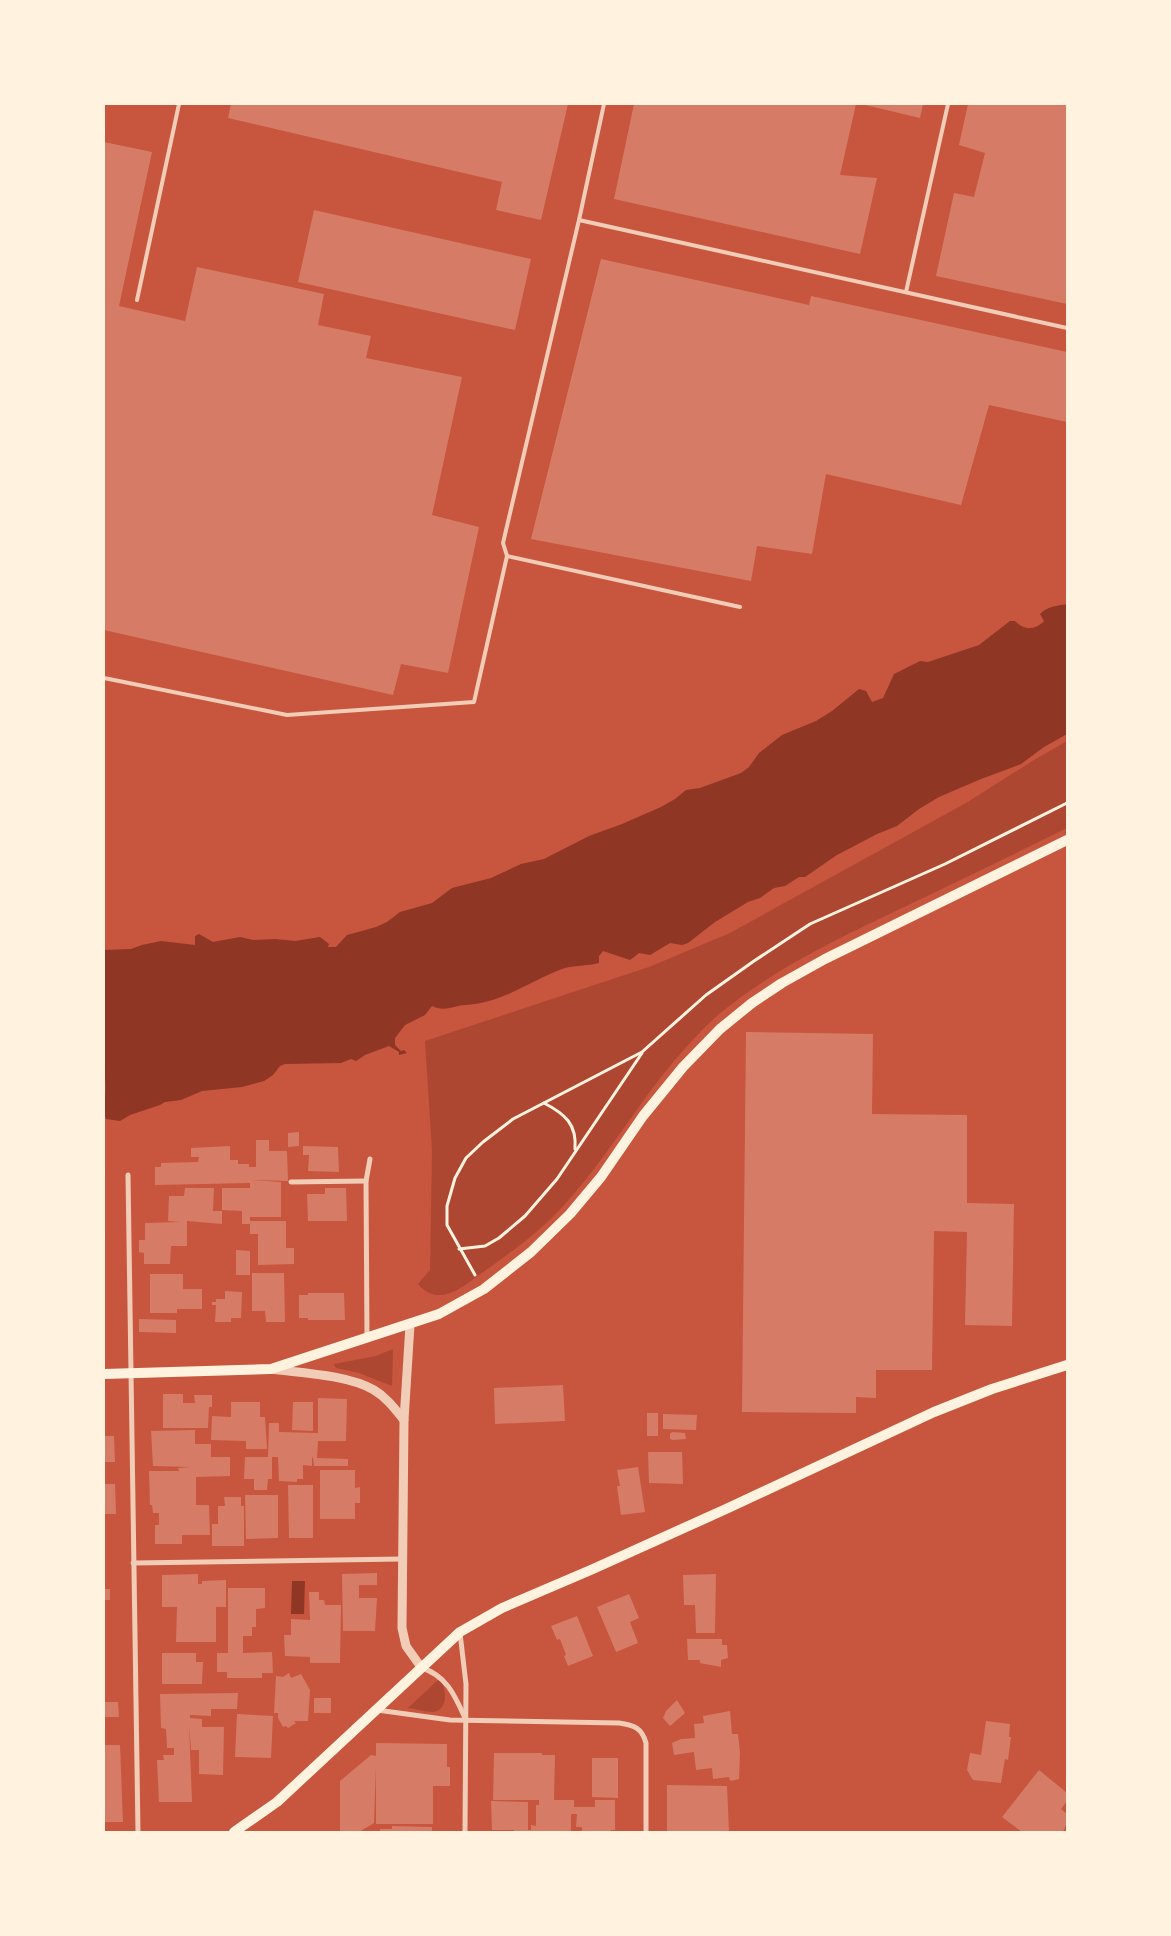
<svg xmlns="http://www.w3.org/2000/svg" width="1171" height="1936" font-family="Roboto,sans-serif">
<rect width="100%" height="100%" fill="#c8553d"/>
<!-- green -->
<g fill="#ae4732">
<path d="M1067,741V828C1013,855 958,881 904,907C839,938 773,969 718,1015C703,1028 688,1045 675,1060C636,1106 606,1159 565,1204C542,1230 514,1250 486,1270C466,1284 440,1310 418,1284L430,1270L432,1151L425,1041L649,967L730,933L966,803L1034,760Z"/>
<path d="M393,1349L392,1386L359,1373L336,1368L334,1364L376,1356Z"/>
<path d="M439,1679C447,1688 449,1710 433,1712C425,1712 416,1709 408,1708Z"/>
</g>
<!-- water -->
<g fill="#8f3625">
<path d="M1067,604V734L1044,747L1021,764L981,779L939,797L919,809L897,826L877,834L837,855L805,877H799L785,886L774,888L760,898L748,902L715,922L688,943L682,945L670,943L650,955L639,953L630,960L603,951L599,956V963C588,966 577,965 565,968C530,980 504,1003 465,1005C453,1006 444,1012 432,1006L425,1015L405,1025L395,1038V1045L401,1051L404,1050L407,1053L399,1055V1052L389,1046L365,1055L356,1061L351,1059L341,1063L285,1064L280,1066L273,1075L264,1081L242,1087L202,1091L181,1100L165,1102L160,1105L130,1115L120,1121L106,1119L104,1115C104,1103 107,1084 104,1074V950L131,949L142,945L161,941L195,945V936L199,934L213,942L240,937L253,940L275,939L295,941L320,937L329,944L328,947H336L347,935L376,927L387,922L400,912L432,903L452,888L491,878L521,864L544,859L589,836L622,824L661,807L675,799L686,790L700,788L741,773L749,767L759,753L782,735L816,721L832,711L859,689L866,691L872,702L883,698L894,674L920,661L928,662L979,645L1010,621H1015C1024,631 1036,630 1044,621L1040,614C1048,606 1057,606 1067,604Z"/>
<path d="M292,1581H305L304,1614H291Z"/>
</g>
<!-- building -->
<g fill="#d67c66">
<path d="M231,104H568L541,220L496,210L502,182L228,118Z"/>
<path d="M634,104H856L840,175L877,178L860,254L614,199Z"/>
<path d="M861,104H923L920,118Z"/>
<path d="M968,104L995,105L996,104H1067V304L936,276L954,193L974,197L985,153L959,145Z"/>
<path d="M104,142L152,152L119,306L185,321L197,267L324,294L318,325L371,336L366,358L462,377L432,515L479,527L448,673L401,664L393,695L104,630Z"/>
<path d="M314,210L531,259L515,330L298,282Z"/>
<path d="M601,259L809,305L811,296L1067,352V422L989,405L961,505L826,474L812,554L757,546L751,581L531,539Z"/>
<path d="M746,1032L873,1034L872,1114L967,1115V1203L1014,1204L1012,1326L965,1325L967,1232L934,1231L932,1370H876V1398L856,1397V1413L742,1412Z"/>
<path d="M299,1132V1146L288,1147V1133Z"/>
<path d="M256,1140H269V1151H287L288,1181L250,1180L281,1182V1217H250V1221H286V1248H294V1264L258,1265V1234H250V1224H242V1211L222,1210V1188H250V1183L155,1185V1167H161V1163L198,1162L199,1157H191V1148L230,1146V1160H238V1164H249V1167H256Z"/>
<path d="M303,1146L338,1147L339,1172L308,1171L309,1155H303Z"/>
<path d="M185,1188H214L213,1211H222V1224L187,1221V1246H171L170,1264H144V1253L139,1252V1240H145V1223L180,1222L168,1221L169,1196H184Z"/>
<path d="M325,1188H346L347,1221H308L307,1194H325Z"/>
<path d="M236,1250L250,1251V1275H236Z"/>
<path d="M252,1273H284L285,1322H266L265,1311H252Z"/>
<path d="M150,1274H183V1289H202V1309H177V1313H150Z"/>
<path d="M225,1291L242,1292L241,1318H231V1322H215L216,1305H212V1302H216V1299H225Z"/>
<path d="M308,1293H344L345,1320H308V1318H299V1295H308Z"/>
<path d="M139,1319L176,1320V1333L139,1332Z"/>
<path d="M563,1385L565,1421L495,1424L494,1388Z"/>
<path d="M163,1394H183V1403H195L194,1395H212V1407H209L208,1428H163Z"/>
<path d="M318,1398L347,1399L346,1441H318L317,1458L348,1459V1466H314L313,1458L312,1457V1466L303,1465V1479H297V1482L279,1481L278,1457H272V1479H268L267,1490H254V1479H244L245,1457H268L269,1423H279V1432L318,1433Z"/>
<path d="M231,1402H260V1417H265L267,1449H246V1441L211,1440L212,1416L231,1417Z"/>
<path d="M293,1402H313V1431L292,1430Z"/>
<rect x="647" y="1413" width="11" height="23"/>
<path d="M663,1414L697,1415L696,1430L663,1429Z"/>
<path d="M195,1430V1444H211V1457H230V1476L196,1477V1505H209L210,1535H182V1544H155V1525H159V1513H153L152,1505H150L149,1471H179L178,1468L191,1467L153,1466L151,1431Z"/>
<path d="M672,1432L685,1433L686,1439L673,1440L670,1439V1434Z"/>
<path d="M104,1436H114L115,1462H104Z"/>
<path d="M648,1452H682L683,1484L649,1483Z"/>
<path d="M638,1467L645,1512L621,1515L617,1486H620L617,1470Z"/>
<path d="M320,1470H355V1488L360,1487V1503H355V1519H320Z"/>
<path d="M104,1484H115L116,1514H104Z"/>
<path d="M288,1485H313V1538H289Z"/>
<path d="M245,1495H278V1538L246,1539Z"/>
<path d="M224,1497H241V1506H244V1546H212V1524H218V1506H225Z"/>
<path d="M377,1573V1585H359V1598H377L375,1631H343L342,1574Z"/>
<path d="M198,1574V1584H202V1581L226,1580V1607H216V1642H176L177,1607H162V1575Z"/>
<path d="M716,1574L715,1633H696L695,1605H684L683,1575Z"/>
<path d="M228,1588H265V1608L256,1609V1627H252V1636H243V1653L272,1652L273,1673H262V1678H227V1672H217V1653H228Z"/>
<rect x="104" y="1589" width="6" height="11"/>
<path d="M309,1592H319V1600H324L325,1605H341L340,1663H310V1657L285,1656L284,1635H291V1619L310,1620Z"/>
<path d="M629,1594L639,1618L630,1622L638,1643L616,1652L597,1607Z"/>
<path d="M577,1616L593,1656L568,1666L564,1656L566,1655L560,1639L557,1640L551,1626Z"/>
<path d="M687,1639H722V1645H727L728,1658L721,1660V1667L700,1663V1660H688Z"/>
<path d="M162,1653H196V1662H203L202,1684H162Z"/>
<path d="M289,1673L291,1678L301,1674L310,1690L308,1721H294L296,1723L288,1728L286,1726L283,1727L278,1718V1713H274L276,1676L283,1677Z"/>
<path d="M238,1693L237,1709H211V1716L190,1715V1718L202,1719V1727H224L223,1775L199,1774V1750H191L189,1724L192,1802H159L157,1760H164L163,1755H174V1748H167L166,1729L161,1728L160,1694Z"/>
<rect x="314" y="1698" width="17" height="15"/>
<path d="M677,1700L685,1713L670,1726L663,1718L666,1711Z"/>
<path d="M104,1702H118L119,1717H104Z"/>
<path d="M730,1711L732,1734H738L740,1753L739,1779L730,1781L729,1777L713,1779L712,1768L696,1770L694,1752L674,1755L672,1743L681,1739L695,1738L694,1724L704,1723L703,1716Z"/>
<path d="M237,1714L273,1716L271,1758L235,1757Z"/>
<path d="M986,1721L1010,1724L1009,1737H1011L1008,1760L1005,1759L1001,1783L973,1780L967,1770L970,1753L981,1755Z"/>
<path d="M376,1743L447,1744V1767H450V1786H433V1824H376V1766L374,1823L359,1832H340V1781L371,1755L376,1756Z"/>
<path d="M104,1745H120L123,1822H104Z"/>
<path d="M494,1753H542V1755H555L554,1800H574V1807H595V1800H615V1830H611V1832H582V1827H576L577,1814H571V1832H514V1830H492L491,1801L528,1802V1830H531V1825L536,1826V1805H539V1800H493Z"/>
<path d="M592,1758H618V1798L592,1797Z"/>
<path d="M1039,1770L1067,1793V1801L1061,1809L1067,1814V1823L1063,1832H1022L1002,1817Z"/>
<path d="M667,1785L727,1786L729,1832H667Z"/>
<path d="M392,1826L432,1827V1832H380V1829H392Z"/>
</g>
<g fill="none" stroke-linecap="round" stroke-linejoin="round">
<!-- path -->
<g stroke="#fff3e0" stroke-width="3">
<path d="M544,1103C565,1114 577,1124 575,1149"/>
<path d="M459,1249L485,1246L499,1238L525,1216L557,1179L642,1053"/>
<path d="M475,1275L447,1225V1206L455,1178L466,1158L483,1142L513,1119L642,1052L706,995L754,961L810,924L945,864L1067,803"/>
</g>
<!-- service -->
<g stroke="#f1ccb7" stroke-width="4">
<path d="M604,104L579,220L503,543L507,556L740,607"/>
<path d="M579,220L1067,328"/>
<path d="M906,292L948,104"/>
<path d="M137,300L179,104"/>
<path d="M104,678L287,715L474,702L507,556"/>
</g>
<!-- minor -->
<g stroke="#f1ccb7" stroke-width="5">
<path d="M128,1175L138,1832"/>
<path d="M291,1182L366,1181"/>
<path d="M367,1338L366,1181L370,1159"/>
<path d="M133,1563L402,1559"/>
<path d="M460,1633L466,1684L465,1832"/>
<path d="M422,1668C447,1676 455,1696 465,1718"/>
<path d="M377,1710L450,1720L619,1723C634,1725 642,1728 646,1743V1832"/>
</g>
<!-- tertiary -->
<g stroke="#f1ccb7" stroke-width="9">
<path d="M410,1325L404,1420L402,1628L406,1646L421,1667"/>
<path d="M271,1369C302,1373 348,1375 374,1390C386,1397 395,1409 404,1420"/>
</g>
<!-- secondary -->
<g stroke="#fff3e0" stroke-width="10">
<path d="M104,1374L271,1369L439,1314L484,1289L531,1252L570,1214L601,1177L643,1116L683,1067L720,1029L752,1003L782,983L825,959L1067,840"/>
<path d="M234,1832L277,1802L460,1632L502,1608L593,1569L726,1509L934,1412L992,1389L1067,1365"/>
</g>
</g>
<!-- border -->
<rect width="1171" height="1936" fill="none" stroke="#fff3e0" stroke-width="210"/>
</svg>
